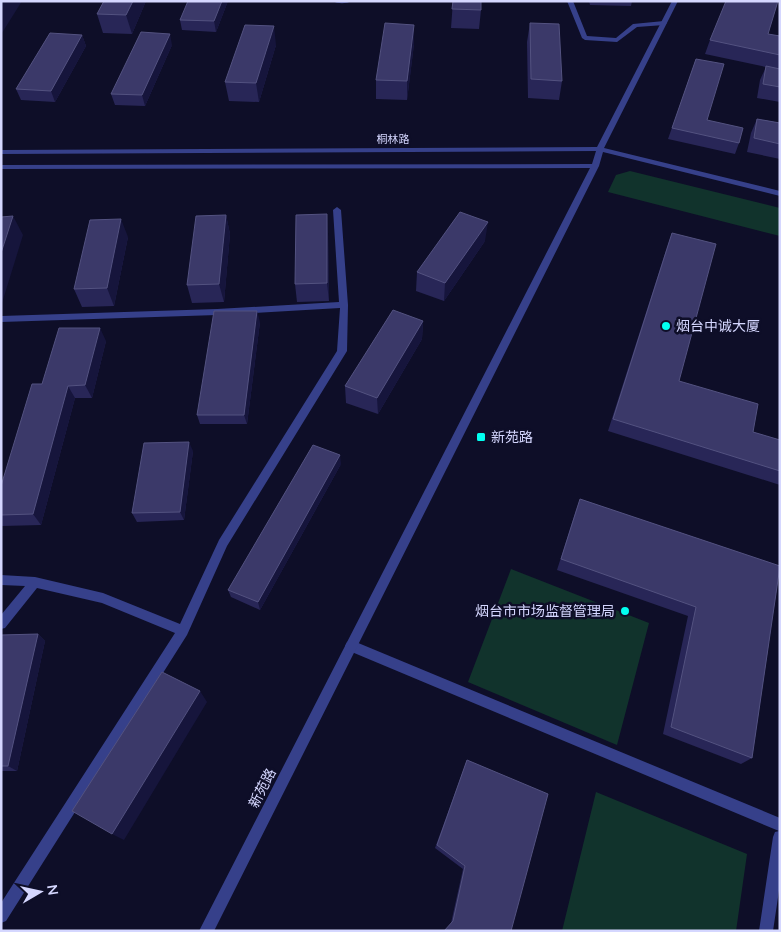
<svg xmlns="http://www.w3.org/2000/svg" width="781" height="932" font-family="Mulish,'Noto Sans SC',sans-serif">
  <rect width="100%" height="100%" fill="#0e0e28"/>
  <path fill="#11332c" d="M 630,171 L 780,208 L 780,236 L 608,192 L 616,175 Z
    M 511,569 L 649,623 L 617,745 L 468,682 Z
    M 596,792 L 747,854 L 736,931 L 562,931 Z"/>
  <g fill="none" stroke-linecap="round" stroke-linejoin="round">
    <path fill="#36408a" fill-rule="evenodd" d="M 351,640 L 780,818 L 780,884 L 773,931 L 759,931 L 773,837 L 775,832 L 779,831 L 347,650 L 345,646 L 347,642 Z"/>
    <path fill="#36408a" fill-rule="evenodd" d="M 333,1 L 351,1 C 347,4 337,4 333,1 Z
      M 567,1 L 573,1 L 587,36 L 616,38 L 633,24 L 664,21 L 667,23 L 664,25 L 637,27 L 617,42 L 585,40 L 582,38 Z
      M 337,207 L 341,210 L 348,305 L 347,351 L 227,546 L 187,635 L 6,921 L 1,923 L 1,903 L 175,633 L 102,603 L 37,588 L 5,628 L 1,629 L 1,615 L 25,586 L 1,585 L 1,575 L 35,577 L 103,593 L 180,624 L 219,540 L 337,351 L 340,308 L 217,315 L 1,322 L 1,316 L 217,309 L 339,302 L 333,210 Z"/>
    <path fill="#36408a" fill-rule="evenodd" d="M 672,1 L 678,1 L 604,148 L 780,191 L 780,196 L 603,152 L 599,166 L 214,931 L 199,931 L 590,168 L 1,169 L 1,165 L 592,164 L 596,151 L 1,154 L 1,150 L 597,147 Z"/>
  </g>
  <path fill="#282657" d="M 104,1 L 146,1 L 132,34 L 103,33 L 97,14 Z
    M 228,1 L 216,32 L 182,30 L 180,20 Z
    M 453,1 L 481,10 L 479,29 L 451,28 Z
    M 589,1 L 632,1 L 631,6 L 590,5 Z
    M 530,23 L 562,81 L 559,100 L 528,98 L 527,42 Z
    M 768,34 L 780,36 L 780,102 L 757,98 L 760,80 L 766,67 L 705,54 L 710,40 Z
    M 82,35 L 86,46 L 55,102 L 21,100 L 16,89 Z
    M 414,44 L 407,100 L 376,99 L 376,80 Z
    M 172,45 L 145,106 L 115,105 L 111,94 Z
    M 276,45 L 259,102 L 229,101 L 225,82 Z
    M 696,59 L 707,120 L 739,143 L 735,154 L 668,139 Z
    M 757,119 L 780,123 L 780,159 L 747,152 L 751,133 Z
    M 226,215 L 230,234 L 224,302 L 192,303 L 187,285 Z
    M 328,233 L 329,301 L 297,302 L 295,284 Z
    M 672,233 L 679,381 L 753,432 L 780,440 L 780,485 L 608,431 L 667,247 Z
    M 128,237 L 114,306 L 82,307 L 74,289 Z
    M 485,241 L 444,301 L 416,291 L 417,272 Z
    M 423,321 L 422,339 L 378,414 L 346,403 L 345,386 Z
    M 260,322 L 247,424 L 200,424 L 197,415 Z
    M 106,341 L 92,398 L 75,398 L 41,525 L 2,526 L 1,525 L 1,486 L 42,384 Z
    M 193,451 L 184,520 L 137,522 L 132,513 Z
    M 341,464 L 260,610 L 231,597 L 228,590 Z
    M 580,499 L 780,566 L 752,758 L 741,764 L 663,734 L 688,616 L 557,570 L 576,510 Z
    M 38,634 L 45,641 L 17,771 L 1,771 L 1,635 Z
    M 467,760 L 511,931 L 451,923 L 463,869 L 435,848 Z"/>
  <path fill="#16153c" d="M 3,1 L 22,1 L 2,33 L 1,31 L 1,4 Z
    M 133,1 L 146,1 L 132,34 L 126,15 Z
    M 222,1 L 228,1 L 216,32 L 214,21 Z
    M 414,25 L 414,44 L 407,100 L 407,81 Z
    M 274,26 L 276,45 L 259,102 L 256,83 Z
    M 170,34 L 172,45 L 145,106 L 142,95 Z
    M 82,35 L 86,46 L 55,102 L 51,91 Z
    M 327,214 L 328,233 L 329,301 L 327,283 Z
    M 226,215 L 230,234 L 224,302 L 219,284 Z
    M 13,216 L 23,235 L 2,303 L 1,253 Z
    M 121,219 L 128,237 L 114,306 L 107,288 Z
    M 488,222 L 485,241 L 444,301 L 445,283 Z
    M 257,311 L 260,322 L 247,424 L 244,415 Z
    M 423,321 L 422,339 L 378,414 L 377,398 Z
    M 100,328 L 106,341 L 92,398 L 85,385 Z
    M 68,386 L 75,398 L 41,525 L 33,514 Z
    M 189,442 L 193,451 L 184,520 L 180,512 Z
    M 340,455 L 341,464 L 260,610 L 258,602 Z
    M 38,634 L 45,641 L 17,771 L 8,766 Z
    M 200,691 L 207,702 L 124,840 L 112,834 Z"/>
  <path fill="#3b3969" stroke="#535280" d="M 104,1 L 133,1 L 126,15 L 97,14 Z
    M 188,1 L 222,1 L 214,21 L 180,20 Z
    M 453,1 L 481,1 L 481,10 L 452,9 Z
    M 726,1 L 778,1 L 768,34 L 780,36 L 780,55 L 710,40 Z
    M 385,23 L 414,25 L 407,81 L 376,80 Z
    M 530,23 L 559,24 L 562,81 L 531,79 Z
    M 245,25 L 274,26 L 256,83 L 225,82 Z
    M 141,32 L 170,34 L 142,95 L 111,94 Z
    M 50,33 L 82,35 L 51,91 L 16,89 Z
    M 696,59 L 724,64 L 707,120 L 743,128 L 739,143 L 672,128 Z
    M 766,66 L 780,69 L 780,87 L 763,84 Z
    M 757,119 L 780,123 L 780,144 L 754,138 Z
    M 460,212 L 488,222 L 445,283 L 417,272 Z
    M 327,214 L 327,283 L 295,284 L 296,215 Z
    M 226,215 L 219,284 L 187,285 L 196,216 Z
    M 13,216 L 1,253 L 1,217 Z
    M 121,219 L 107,288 L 74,289 L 90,220 Z
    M 672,233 L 716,244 L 679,381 L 758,404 L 753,432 L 780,440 L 780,471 L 613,419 Z
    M 393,310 L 423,321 L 377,398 L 345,386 Z
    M 214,311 L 257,311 L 244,415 L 197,415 Z
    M 59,328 L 100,328 L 85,385 L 68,386 L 33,514 L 1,515 L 1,486 L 32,384 L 42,384 Z
    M 189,442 L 180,512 L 132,513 L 144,443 Z
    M 313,445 L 340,455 L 258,602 L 228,590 Z
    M 580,499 L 780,566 L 752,758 L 671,727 L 696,607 L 561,559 Z
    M 38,634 L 8,766 L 1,766 L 1,635 Z
    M 162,672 L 200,691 L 112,834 L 72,811 Z
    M 467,760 L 548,794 L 511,931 L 444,931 L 453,921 L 465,866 L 437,845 Z"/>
  <g fill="#01fff0" stroke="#0e0e28" stroke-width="2">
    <circle cx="666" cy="326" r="5"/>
    <rect x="476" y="432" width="10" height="10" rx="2.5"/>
    <circle cx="625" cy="611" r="5"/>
  </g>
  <g text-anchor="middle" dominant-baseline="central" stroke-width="5" stroke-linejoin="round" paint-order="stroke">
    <g font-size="11" fill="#d5d7ff" stroke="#0e0e28">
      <text x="393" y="139">桐林路</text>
    </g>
    <g font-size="14" fill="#d5d7ff" stroke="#0e0e28" text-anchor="start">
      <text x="676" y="326">烟台中诚大厦</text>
      <text x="491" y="437">新苑路</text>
      <text x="615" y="611" text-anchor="end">烟台市市场监督管理局</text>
    </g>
    <g font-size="14" fill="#d5d7ff" stroke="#0e0e28">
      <text transform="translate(262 788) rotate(-63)">新苑路</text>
    </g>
  </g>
  <rect width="781" height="932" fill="none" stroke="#d5d7ff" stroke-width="5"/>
  <g transform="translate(40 892) rotate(81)" stroke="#0e0e28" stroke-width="4" paint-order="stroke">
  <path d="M0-4L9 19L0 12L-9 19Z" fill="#d5d7ff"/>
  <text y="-8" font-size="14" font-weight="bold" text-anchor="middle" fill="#d5d7ff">N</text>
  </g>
</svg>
